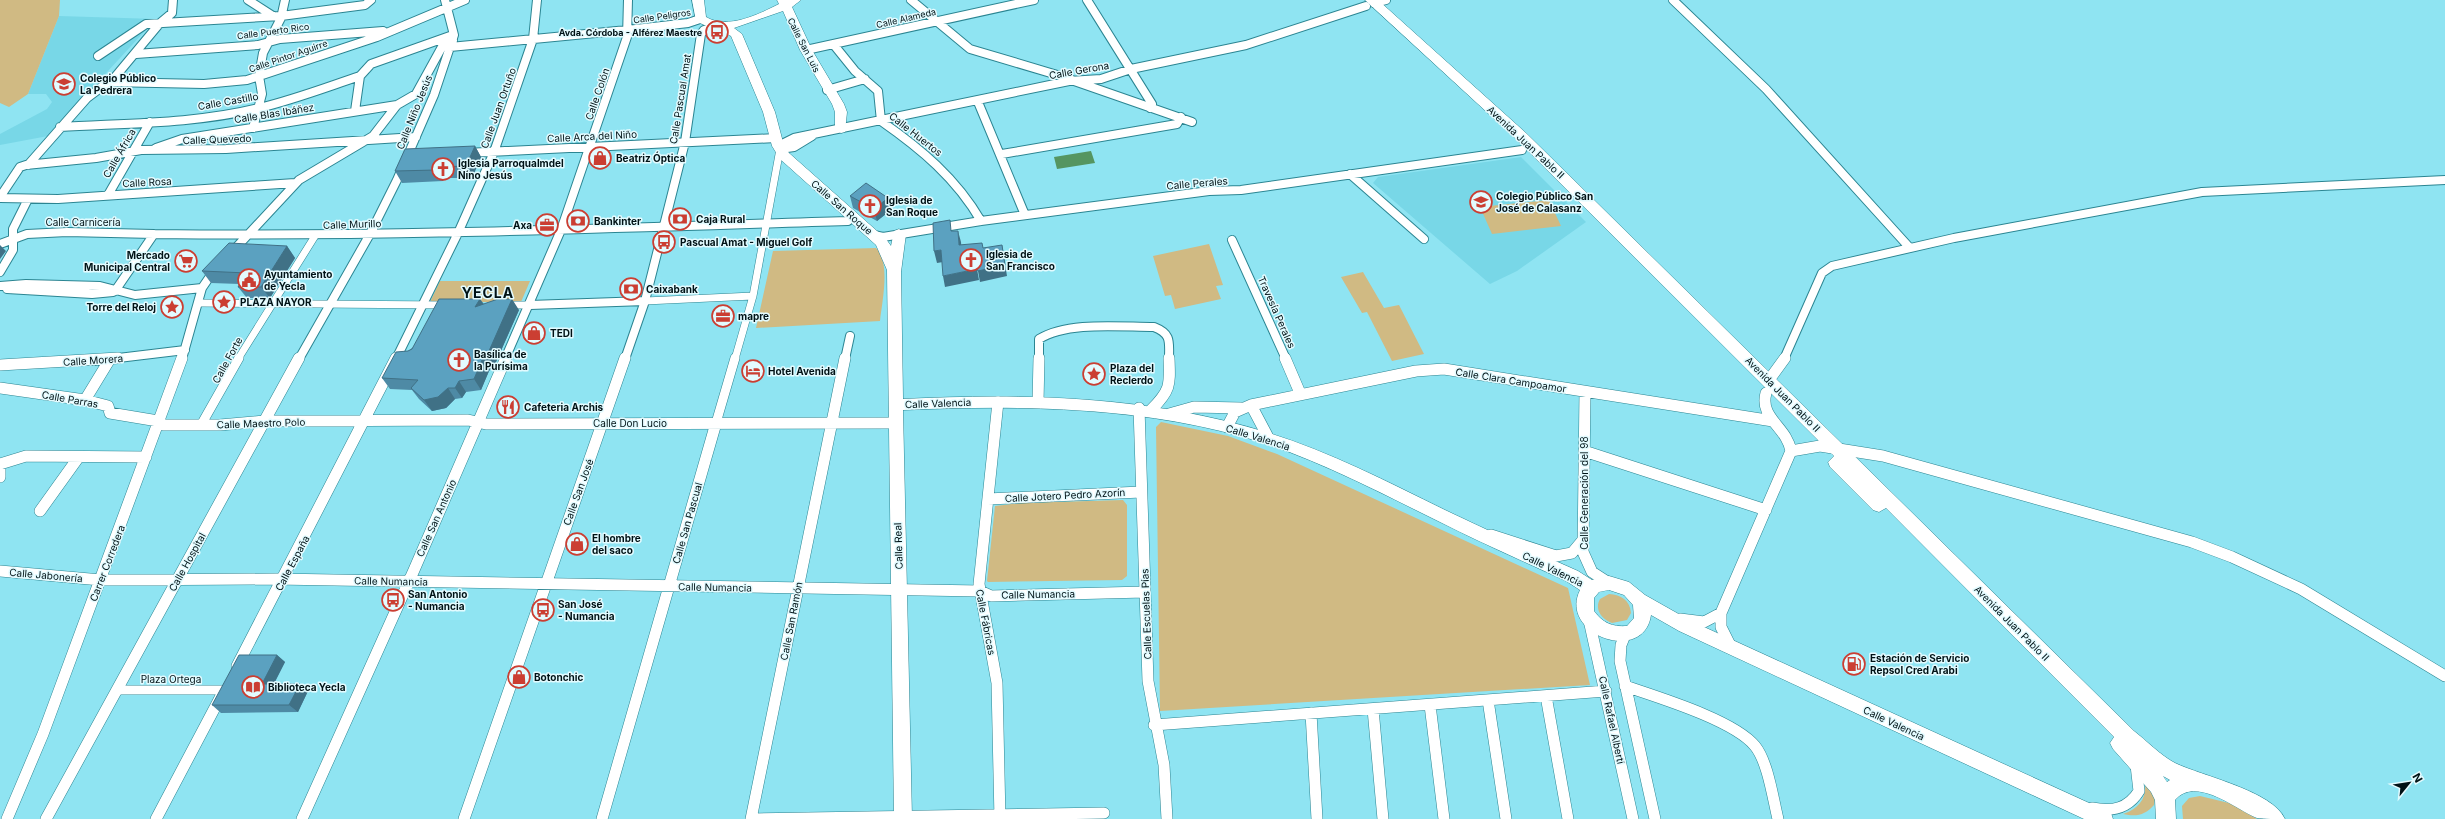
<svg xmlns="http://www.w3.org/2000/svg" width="2445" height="819" font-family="Inter,sans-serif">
  <rect width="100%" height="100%" fill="#8fe4f2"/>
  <path fill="#78d7e7" d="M 59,16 L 156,19 L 48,136 L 0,145 L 0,134 L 47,109 L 52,102 L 46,94 L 28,94 Z
    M 1521,157 L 1586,222 L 1517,271 L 1490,284 L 1373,183 L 1378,177 Z"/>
  <path fill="#d0ba83" d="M 0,0 L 60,0 L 59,16 L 28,94 L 9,107 L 0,103 Z
    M 1549,200 L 1561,226 L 1492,234 L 1480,207 Z
    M 1209,244 L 1223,285 L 1216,286 L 1221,299 L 1175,309 L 1171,295 L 1165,296 L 1153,256 Z
    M 876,248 C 891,262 882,302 880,321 L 756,328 L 773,251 Z
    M 1363,272 L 1384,308 L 1399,305 L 1424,354 L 1392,361 L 1367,312 L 1362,313 L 1341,277 Z
    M 440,281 L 530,281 L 521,302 L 430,302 Z
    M 1161,422 L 1228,436 L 1277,454 L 1568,588 L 1590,685 L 1160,711 L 1156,427 Z
    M 1123,500 L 1127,505 L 1127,576 L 1122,580 L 988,582 L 987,581 L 995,506 L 1021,503 Z
    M 1609,594 C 1621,595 1630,600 1631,613 L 1627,620 L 1612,623 C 1602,619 1594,610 1600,599 Z
    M 2145,780 L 2155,798 L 2154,805 C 2145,815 2137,817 2123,814 C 2140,808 2147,798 2145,780 Z
    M 2200,796 L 2233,804 L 2257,819 L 2183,819 L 2182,806 L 2189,798 Z"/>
  <path fill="#559561" d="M 1091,151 L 1095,163 L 1057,169 L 1054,157 Z"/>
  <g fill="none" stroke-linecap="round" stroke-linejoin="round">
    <g stroke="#2b8592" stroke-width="8">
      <path id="pedestrian-far1" d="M 645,301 L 753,296
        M 199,303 L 446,305
        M 506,305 L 530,305
        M 238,359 L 315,236
        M 735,359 L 753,296 L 780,149"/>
    </g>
    <g stroke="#2b8592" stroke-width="10">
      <path id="pedestrian" d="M 716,423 L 735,358
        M 201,425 L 239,358
        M 117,690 L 224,690"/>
    </g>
    <g stroke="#2b8592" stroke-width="10">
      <path id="minor-far1" d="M 248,0 L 273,16
        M 911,0 L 970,49 L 1054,74 L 1192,122
        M 1087,0 L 1152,104 L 1150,108
        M 1673,0 L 1766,89 L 1909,247
        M 1374,3 L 1386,0
        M 834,45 L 855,71 L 878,91 L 881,121 C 921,149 956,178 981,221
        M 450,47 L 627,30 L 688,23 L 700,19
        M 806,50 L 1034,0
        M 136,54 L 258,45 L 280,39 L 383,31
        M 98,56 L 146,24 L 281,16 L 365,5 L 371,0
        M 360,76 L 371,64 L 450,36
        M 108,82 L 204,84 L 247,80 L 377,37 L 465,0
        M 827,90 L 865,79
        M 978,102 L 1025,215
        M 355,111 L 360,76
        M 60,127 C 126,123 195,124 259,108 C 293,100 327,87 360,76
        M 253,128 L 262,94 L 259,76 L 263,53 L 281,18 L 285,0
        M 778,146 L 794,138 L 1069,81 L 1101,79 L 1131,69 L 1246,45 L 1366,6
        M 156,148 L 182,139 L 397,105
        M 780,149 L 794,147 L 812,136
        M 466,153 L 776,138
        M 1002,154 L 1177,124 L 1181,117
        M 28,165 L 87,98 L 115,77 L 160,23 L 172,13 L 173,0
        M 1350,174 L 1424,239
        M 108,195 L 150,122
        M 0,197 L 20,167 L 26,165 L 96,158 L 141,150 L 226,149 L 416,137
        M 0,198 L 58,199 L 295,183
        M 874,235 L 883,237 L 981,221 L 1209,191 L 1241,190 L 1522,150
        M 1232,240 L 1286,359
        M 0,244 L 27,234 L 67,232 L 154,234
        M 231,253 L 299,180 L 373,136 L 397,105 L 416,94 L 443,45 L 453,40
        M 0,272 L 13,250 L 13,229 L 27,201
        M 0,286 L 26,284 L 100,286 L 135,295 L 202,288
        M 7,289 L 92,294 L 113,292
        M 115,291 L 154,234 C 386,237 617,228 848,221 L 853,217
        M 530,305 L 645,301
        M 110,359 L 185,350
        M 182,359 L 202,288 L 215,269
        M 299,359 L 370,234 L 397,180 L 434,95 L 454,35 L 445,0
        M 396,359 L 458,233 L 494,152 L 533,39 L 537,0
        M 505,359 L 561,230 L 627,37 L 628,0
        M 625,359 L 645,301 L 685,142 L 701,34 L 704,30 L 715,27
        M 845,359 L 850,336
        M 1039,359 L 1039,339 C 1068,321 1120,327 1154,327 C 1172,334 1169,342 1169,359
        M 1784,359 L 1822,273 L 1832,266 L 1954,238 L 2202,192 L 2445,180"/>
    </g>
    <g stroke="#2b8592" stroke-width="12">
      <path id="minor" d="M 1285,358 L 1300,393
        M 0,365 L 118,358
        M 1769,380 L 1785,358
        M 0,388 L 85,400 L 108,406 L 110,413 L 158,421 L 163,425 L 220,425 L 264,421 L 468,420 L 486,424 L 895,423
        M 1585,392 L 1583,552 L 1592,572 L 1609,583
        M 1766,393 C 1759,418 1787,427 1791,451
        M 85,400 L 110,359
        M 998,402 L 979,584 L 997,683 L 1000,819
        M 1038,402 L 1039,358
        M 1251,405 L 1269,439
        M 1139,408 L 1148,681 L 1164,765 L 1167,819
        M 1151,410 C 1171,390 1170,385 1169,358
        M 1169,414 L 1194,407 L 1241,408
        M 1227,427 L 1235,412 L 1251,405 L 1416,371 L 1444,369 L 1773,421
        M 1584,451 L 1766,510
        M 0,464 L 26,456 L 146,457
        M 0,466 L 0,477
        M 988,499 L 1141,492
        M 40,511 L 78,458
        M 1491,535 L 1556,556 L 1572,553 L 1582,541
        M 0,571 L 101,580 L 276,579 L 980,591 L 991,596 L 1145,592
        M 1680,619 L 1704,622 L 1721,613
        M 1589,620 L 1633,819
        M 1625,635 L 1621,645 L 1620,661 L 1655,819
        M 1731,647 L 1721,627 L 1721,613 L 1791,451 L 1820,446 L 1883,456 L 2192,542 L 2232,557 L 2301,589 L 2445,676
        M 237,666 L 396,358
        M 1625,686 C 1657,697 1734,720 1755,746 C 1768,762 1773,799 1778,819
        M 1546,696 L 1568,819
        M 1488,700 L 1506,819
        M 1430,705 L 1444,819
        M 1373,709 L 1383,819
        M 1311,713 L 1317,819
        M 1154,725 L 1606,691
        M 2092,808 C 2112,812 2128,809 2139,791 L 2136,765
        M 7,819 L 43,734 L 182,358
        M 46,819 L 299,358
        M 156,819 L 221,696
        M 302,819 L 414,570 L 506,358
        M 464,819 L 625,358
        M 602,819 L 716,423
        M 751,819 L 845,358
        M 754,819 L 1104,813"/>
    </g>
    <g stroke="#2b8592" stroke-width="1">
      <path id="secondary" d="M 692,0 L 704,0 L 706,17 C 728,30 759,14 779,4 L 777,0 L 801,0 L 792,7 L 812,50 L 844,104 L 847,112 L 845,132 L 841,133 L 835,129 L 835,112 L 832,104 L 800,50 L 783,11 L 734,28 L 742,34 L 775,112 L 784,146 L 789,153 L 886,239 L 891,246 L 894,231 L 899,229 L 906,234 L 901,272 L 903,399 C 1027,393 1150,396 1269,433 C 1330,452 1388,482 1445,510 C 1489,531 1533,551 1578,571 L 1592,580 L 1609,576 L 1629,582 L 1645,595 L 1691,621 L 2111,813 L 2113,819 L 2084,819 L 1679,631 L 1651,615 C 1644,665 1558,635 1580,590 L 1566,581 C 1523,561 1479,542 1436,520 C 1381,493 1326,464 1267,444 C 1149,406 1025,405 903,410 L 912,819 L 894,819 L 887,270 L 876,245 L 780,159 L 772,146 L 763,112 L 731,36 C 719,29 708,28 696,21 ZM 1609,590 L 1624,595 L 1633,605 L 1634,618 L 1627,626 C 1612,627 1603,623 1594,611 L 1594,598 L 1599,592 Z"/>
    </g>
    <g stroke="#2b8592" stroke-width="1">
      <path id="primary" d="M 1365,0 L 1378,0 L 1526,133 L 2134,731 C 2147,741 2160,755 2175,763 C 2202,776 2273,791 2285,819 C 2277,819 2264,819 2257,818 C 2237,810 2196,775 2175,800 L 2176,819 L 2156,819 L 2155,800 L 2151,792 L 2113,749 L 2110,743 L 2114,737 L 1886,508 L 1879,512 L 1873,510 L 1830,467 L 1828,462 L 1834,456 L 1516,139 ZM 2163,776 L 2170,780 L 2167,782 Z"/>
    </g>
    <use href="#pedestrian-far1" stroke="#fff" stroke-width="7"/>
    <use href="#pedestrian" stroke="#fff" stroke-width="9"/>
    <use href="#minor-far1" stroke="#fff" stroke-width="8"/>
    <use href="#minor" stroke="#fff" stroke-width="11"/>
    <use href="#secondary" fill="#fff" fill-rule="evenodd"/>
    <use href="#primary" fill="#fff" fill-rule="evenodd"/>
  </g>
  <path fill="#4e8aa5" d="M 475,146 L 481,157 L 472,178 L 444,178 L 443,181 L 402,183 L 395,171 Z
    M 850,196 L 888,198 L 891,210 L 877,221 L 853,208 Z
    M 287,246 L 295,258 L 270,298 L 247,298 L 238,287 L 240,284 L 211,283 L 202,271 Z
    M 480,299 L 484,304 L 519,310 L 496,362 L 489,371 L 481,390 L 466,392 L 462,398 L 455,399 L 446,408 L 432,411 L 419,399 L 412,390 L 390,389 L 382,378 L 408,351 Z
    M 277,655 L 285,662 L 274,684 L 300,684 L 308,691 L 298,712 L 221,713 L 212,705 Z"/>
  <path fill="#407186" d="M 475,146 L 481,157 L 472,178 L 466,166 Z
    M 437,167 L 444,178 L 443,181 L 436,170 Z
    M 888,198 L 891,210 L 877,221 L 874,209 Z
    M 958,231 L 961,242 L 962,256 L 959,245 Z
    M 0,245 L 6,251 L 0,259 Z
    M 1002,245 L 1007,276 L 980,282 L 978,271 Z
    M 287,246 L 295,258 L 270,298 L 261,287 Z
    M 941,250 L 943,262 L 937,263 L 934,251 Z
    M 977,269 L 979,280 L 945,287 L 943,276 Z
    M 480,299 L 487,310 L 475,307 Z
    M 512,299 L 519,310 L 496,362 L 489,371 L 481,390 L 474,379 L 482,360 Z
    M 459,381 L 466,392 L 462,398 L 455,388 Z
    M 448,388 L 455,399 L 446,408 L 432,411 L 424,400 Z
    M 277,655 L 285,662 L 270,691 L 262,684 Z
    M 300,684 L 308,691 L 298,712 L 289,705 Z"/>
  <path fill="#5ba1c0" stroke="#407186" d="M 475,146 L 466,166 L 437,167 L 436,170 L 395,171 L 405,149 Z
    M 866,183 L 888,198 L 874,209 L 850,196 Z
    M 950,220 L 951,231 L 958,231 L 959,245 L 982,243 L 983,248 L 1002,245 L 1005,265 L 978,271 L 977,269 L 943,276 L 941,250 L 934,251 L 933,223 Z
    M 229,243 L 287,246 L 261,287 L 238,287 L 247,273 L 202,271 Z
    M 439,299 L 480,299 L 475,307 L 498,299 L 512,299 L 489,351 L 482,360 L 474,379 L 459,381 L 455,388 L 448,388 L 438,397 L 424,400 L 411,388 L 418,380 L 382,378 L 396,352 L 408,351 L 412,349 Z
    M 239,655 L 277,655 L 262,684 L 300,684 L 289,705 L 212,705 Z"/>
  <defs>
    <g id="bus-ring" transform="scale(1.15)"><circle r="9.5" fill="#e3fbff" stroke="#cb3e32" stroke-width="1.5"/><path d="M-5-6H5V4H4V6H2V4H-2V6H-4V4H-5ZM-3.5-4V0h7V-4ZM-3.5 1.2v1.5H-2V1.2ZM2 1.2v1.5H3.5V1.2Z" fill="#cb3e32"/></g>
    <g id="school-ring" transform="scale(1.15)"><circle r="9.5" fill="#e3fbff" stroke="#cb3e32" stroke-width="1.5"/><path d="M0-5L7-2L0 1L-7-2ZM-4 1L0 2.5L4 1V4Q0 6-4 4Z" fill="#cb3e32"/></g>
    <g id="shop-ring" transform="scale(1.15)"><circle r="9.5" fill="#e3fbff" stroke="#cb3e32" stroke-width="1.5"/><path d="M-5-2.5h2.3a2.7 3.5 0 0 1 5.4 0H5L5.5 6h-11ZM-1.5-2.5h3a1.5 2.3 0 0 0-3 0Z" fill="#cb3e32"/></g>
    <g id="church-ring" transform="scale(1.15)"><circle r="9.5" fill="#e3fbff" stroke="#cb3e32" stroke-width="1.5"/><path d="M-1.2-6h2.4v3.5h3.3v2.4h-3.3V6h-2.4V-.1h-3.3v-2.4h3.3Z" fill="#cb3e32"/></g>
    <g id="bank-ring" transform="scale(1.15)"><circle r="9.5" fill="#e3fbff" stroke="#cb3e32" stroke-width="1.5"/><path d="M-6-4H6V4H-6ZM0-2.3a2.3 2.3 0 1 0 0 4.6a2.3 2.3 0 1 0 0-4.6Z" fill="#cb3e32"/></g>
    <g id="office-ring" transform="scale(1.15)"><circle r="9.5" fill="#e3fbff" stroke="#cb3e32" stroke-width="1.5"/><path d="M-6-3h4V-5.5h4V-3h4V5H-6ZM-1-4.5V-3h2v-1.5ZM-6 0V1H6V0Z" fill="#cb3e32"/></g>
    <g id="supermarket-ring" transform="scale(1.15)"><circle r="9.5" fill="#e3fbff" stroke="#cb3e32" stroke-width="1.5"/><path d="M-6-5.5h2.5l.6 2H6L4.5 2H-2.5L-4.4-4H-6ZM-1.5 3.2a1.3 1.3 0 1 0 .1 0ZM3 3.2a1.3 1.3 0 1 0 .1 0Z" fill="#cb3e32"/></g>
    <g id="civic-ring" transform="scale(1.15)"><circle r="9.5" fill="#e3fbff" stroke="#cb3e32" stroke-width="1.5"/><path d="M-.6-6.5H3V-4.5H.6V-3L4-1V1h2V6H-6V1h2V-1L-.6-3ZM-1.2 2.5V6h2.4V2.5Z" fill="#cb3e32"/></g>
    <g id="sight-ring" transform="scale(1.15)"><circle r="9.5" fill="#e3fbff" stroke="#cb3e32" stroke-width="1.5"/><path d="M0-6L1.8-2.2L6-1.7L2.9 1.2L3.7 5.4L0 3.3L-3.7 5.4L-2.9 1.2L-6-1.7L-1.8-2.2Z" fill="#cb3e32"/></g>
    <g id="hotel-ring" transform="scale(1.15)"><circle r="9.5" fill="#e3fbff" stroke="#cb3e32" stroke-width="1.5"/><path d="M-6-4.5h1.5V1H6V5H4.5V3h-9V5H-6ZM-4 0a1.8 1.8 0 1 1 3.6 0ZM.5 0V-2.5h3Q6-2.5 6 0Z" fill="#cb3e32"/></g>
    <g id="restaurant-ring" transform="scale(1.15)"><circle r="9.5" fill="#e3fbff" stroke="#cb3e32" stroke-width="1.5"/><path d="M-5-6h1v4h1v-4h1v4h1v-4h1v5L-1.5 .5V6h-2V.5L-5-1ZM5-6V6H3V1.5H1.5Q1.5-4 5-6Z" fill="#cb3e32"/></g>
    <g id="fuel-ring" transform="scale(1.15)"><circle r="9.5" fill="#e3fbff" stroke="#cb3e32" stroke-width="1.5"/><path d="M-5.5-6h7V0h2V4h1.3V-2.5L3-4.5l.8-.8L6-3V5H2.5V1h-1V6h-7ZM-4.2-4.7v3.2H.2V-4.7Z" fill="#cb3e32"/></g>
    <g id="library-ring" transform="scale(1.15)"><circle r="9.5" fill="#e3fbff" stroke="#cb3e32" stroke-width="1.5"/><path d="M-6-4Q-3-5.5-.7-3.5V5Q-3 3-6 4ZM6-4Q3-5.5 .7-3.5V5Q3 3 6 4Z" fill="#cb3e32"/></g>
  </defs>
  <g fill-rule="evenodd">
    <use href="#bus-ring" x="717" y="32"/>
    <use href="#school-ring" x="64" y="84"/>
    <use href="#shop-ring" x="600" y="158"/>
    <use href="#church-ring" x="443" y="169"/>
    <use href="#school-ring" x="1481" y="202"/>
    <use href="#church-ring" x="870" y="206"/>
    <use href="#bank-ring" x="680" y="219"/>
    <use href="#bank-ring" x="578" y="221"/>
    <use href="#office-ring" x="547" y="225"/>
    <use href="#bus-ring" x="664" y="242"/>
    <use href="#church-ring" x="971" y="260"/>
    <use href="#supermarket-ring" x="186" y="261"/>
    <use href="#civic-ring" x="249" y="280"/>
    <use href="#bank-ring" x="631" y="289"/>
    <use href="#sight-ring" x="224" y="302"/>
    <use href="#sight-ring" x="172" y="307"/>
    <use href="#office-ring" x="723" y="316"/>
    <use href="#shop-ring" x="534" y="333"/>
    <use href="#church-ring" x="459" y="360"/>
    <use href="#hotel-ring" x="753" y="371"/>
    <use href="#sight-ring" x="1094" y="374"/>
    <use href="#restaurant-ring" x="508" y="407"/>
    <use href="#shop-ring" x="577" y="544"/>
    <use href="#bus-ring" x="393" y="600"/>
    <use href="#bus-ring" x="543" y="610"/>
    <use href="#fuel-ring" x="1854" y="664"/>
    <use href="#shop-ring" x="519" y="677"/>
    <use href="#library-ring" x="253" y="687"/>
  </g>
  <g text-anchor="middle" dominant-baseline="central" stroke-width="3" stroke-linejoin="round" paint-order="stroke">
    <g font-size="9" fill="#001216" stroke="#e3fbff">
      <text transform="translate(662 16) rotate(-8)">Calle Peligros</text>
      <text transform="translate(906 18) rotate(-13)">Calle Alameda</text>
      <text transform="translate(273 31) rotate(-8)">Calle Puerto Rico</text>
      <text transform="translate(804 45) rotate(63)">Calle San Luis</text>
      <text transform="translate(288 56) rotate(-19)">Calle Pintor Aguirre</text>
    </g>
    <g font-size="9" font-weight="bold" fill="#001216" stroke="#e3fbff" text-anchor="end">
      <text x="702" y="32">Avda. Córdoba - Alférez Maestre</text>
    </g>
    <g font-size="10" fill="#001216" stroke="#e3fbff">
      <text transform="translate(1079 70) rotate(-10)">Calle Gerona</text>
      <text transform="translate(597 94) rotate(-71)">Calle Colón</text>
      <text transform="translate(680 99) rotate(-81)">Calle Pascual Amat</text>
      <text transform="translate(228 101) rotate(-10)">Calle Castillo</text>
      <text transform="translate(498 108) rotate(-70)">Calle Juan Ortuño</text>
      <text transform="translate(414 112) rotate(-68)">Calle Niño Jesús</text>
      <text transform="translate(274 113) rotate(-9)">Calle Blas Ibáñez</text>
      <text transform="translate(916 134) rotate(38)">Calle Huertos</text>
      <text transform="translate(592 136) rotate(-3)">Calle Arca del Niño</text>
      <text transform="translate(217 139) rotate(-2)">Calle Quevedo</text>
      <text transform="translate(1526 142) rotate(43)">Avenida Juan Pablo II</text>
      <text transform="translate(119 153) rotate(-60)">Calle África</text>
      <text transform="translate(147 182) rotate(-3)">Calle Rosa</text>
      <text transform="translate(1197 183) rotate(-5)">Calle Perales</text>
      <text transform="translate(842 207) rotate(41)">Calle San Roque</text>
      <text x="83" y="222">Calle Carnicería</text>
      <text transform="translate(352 224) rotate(-2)">Calle Murillo</text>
      <text transform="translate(1277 312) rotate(66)">Travesía Perales</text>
      <text transform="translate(93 360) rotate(-4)">Calle Morera</text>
      <text transform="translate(227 360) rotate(-61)">Calle Forte</text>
      <text transform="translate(1511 380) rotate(9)">Calle Clara Campoamor</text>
      <text transform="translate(1783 394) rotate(45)">Avenida Juan Pablo II</text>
      <text transform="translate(70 399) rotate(10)">Calle Parras</text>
      <text transform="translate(938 403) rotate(-2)">Calle Valencia</text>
      <text transform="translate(261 423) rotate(-2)">Calle Maestro Polo</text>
      <text x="630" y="423">Calle Don Lucio</text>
      <text transform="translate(1258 437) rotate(17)">Calle Valencia</text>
      <text transform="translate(578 492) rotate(-70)">Calle San José</text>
      <text transform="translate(1584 493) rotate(-90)">Calle Generación del 98</text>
      <text transform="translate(1065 495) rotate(-3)">Calle Jotero Pedro Azorín</text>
      <text transform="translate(436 518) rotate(-66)">Calle San Antonio</text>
      <text transform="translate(687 523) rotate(-74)">Calle San Pascual</text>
      <text transform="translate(898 546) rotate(-92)">Calle Real</text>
      <text transform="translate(187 562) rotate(-61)">Calle Hospital</text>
      <text transform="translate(107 563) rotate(-69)">Carrer Corredera</text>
      <text transform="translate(292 563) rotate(-62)">Calle España</text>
      <text transform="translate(1553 569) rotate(26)">Calle Valencia</text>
      <text transform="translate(46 575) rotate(5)">Calle Jabonería</text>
      <text transform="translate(391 581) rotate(1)">Calle Numancia</text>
      <text transform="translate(715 587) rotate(1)">Calle Numancia</text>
      <text transform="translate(1038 594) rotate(-1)">Calle Numancia</text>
      <text transform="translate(1146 614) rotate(-92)">Calle Escuelas Pías</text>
      <text transform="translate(791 621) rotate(-79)">Calle San Ramón</text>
      <text transform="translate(986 622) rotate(79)">Calle Fábricas</text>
      <text transform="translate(2012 623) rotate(45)">Avenida Juan Pablo II</text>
      <text x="171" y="679">Plaza Ortega</text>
      <text transform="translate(1612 720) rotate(78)">Calle Rafael Alberti</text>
      <text transform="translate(1894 723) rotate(25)">Calle Valencia</text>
    </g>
    <g font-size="10" font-weight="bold" fill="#001216" stroke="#e3fbff" text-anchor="start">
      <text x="80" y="78">Colegio Público<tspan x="80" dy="12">La Pedrera</tspan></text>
      <text x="616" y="158">Beatriz Óptica</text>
      <text x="458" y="163">Iglesia Parroqualmdel<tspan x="458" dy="12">Níno Jesús</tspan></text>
      <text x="1496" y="196">Colegio Público San<tspan x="1496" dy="12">José de Calasanz</tspan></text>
      <text x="886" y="200">Iglesia de<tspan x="886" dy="12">San Roque</tspan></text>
      <text x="696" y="219">Caja Rural</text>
      <text x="594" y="221">Bankinter</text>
      <text x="532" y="225" text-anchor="end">Axa</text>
      <text x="680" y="242">Pascual Amat - Miguel Golf</text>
      <text x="986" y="254">Iglesia de<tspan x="986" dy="12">San Francisco</tspan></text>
      <text x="170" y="255" text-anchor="end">Mercado<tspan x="170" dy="12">Municipal Central</tspan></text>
      <text x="264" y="274">Ayuntamiento<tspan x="264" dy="12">de Yecla</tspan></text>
      <text x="646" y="289">Caixabank</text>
      <text x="240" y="302">PLAZA NAYOR</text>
      <text x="156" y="307" text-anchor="end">Torre del Reloj</text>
      <text x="738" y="316">mapre</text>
      <text x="550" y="333">TEDI</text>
      <text x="474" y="354">Basílica de<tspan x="474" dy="12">la Purísima</tspan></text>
      <text x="1110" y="368">Plaza del<tspan x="1110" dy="12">Reclerdo</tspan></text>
      <text x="768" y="371">Hotel Avenida</text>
      <text x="524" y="407">Cafeteria Archis</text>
      <text x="592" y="538">El hombre<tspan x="592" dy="12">del saco</tspan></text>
      <text x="408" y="594">San Antonio<tspan x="408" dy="12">- Numancia</tspan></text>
      <text x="558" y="604">San José<tspan x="558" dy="12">- Numancia</tspan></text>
      <text x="1870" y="658">Estación de Servicio<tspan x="1870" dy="12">Repsol Cred Arabi</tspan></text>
      <text x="534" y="677">Botonchic</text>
      <text x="268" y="687">Biblioteca Yecla</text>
    </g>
    <g font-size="14" font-weight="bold" letter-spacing="1" fill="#001216" stroke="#e3fbff">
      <text x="488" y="292">YECLA</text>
    </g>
  </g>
  <g transform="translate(2409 783) rotate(60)" stroke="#e3fbff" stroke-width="3" paint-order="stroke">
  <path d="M0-3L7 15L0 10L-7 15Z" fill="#001216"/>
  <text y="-6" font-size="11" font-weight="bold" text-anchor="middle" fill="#001216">N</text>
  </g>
</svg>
